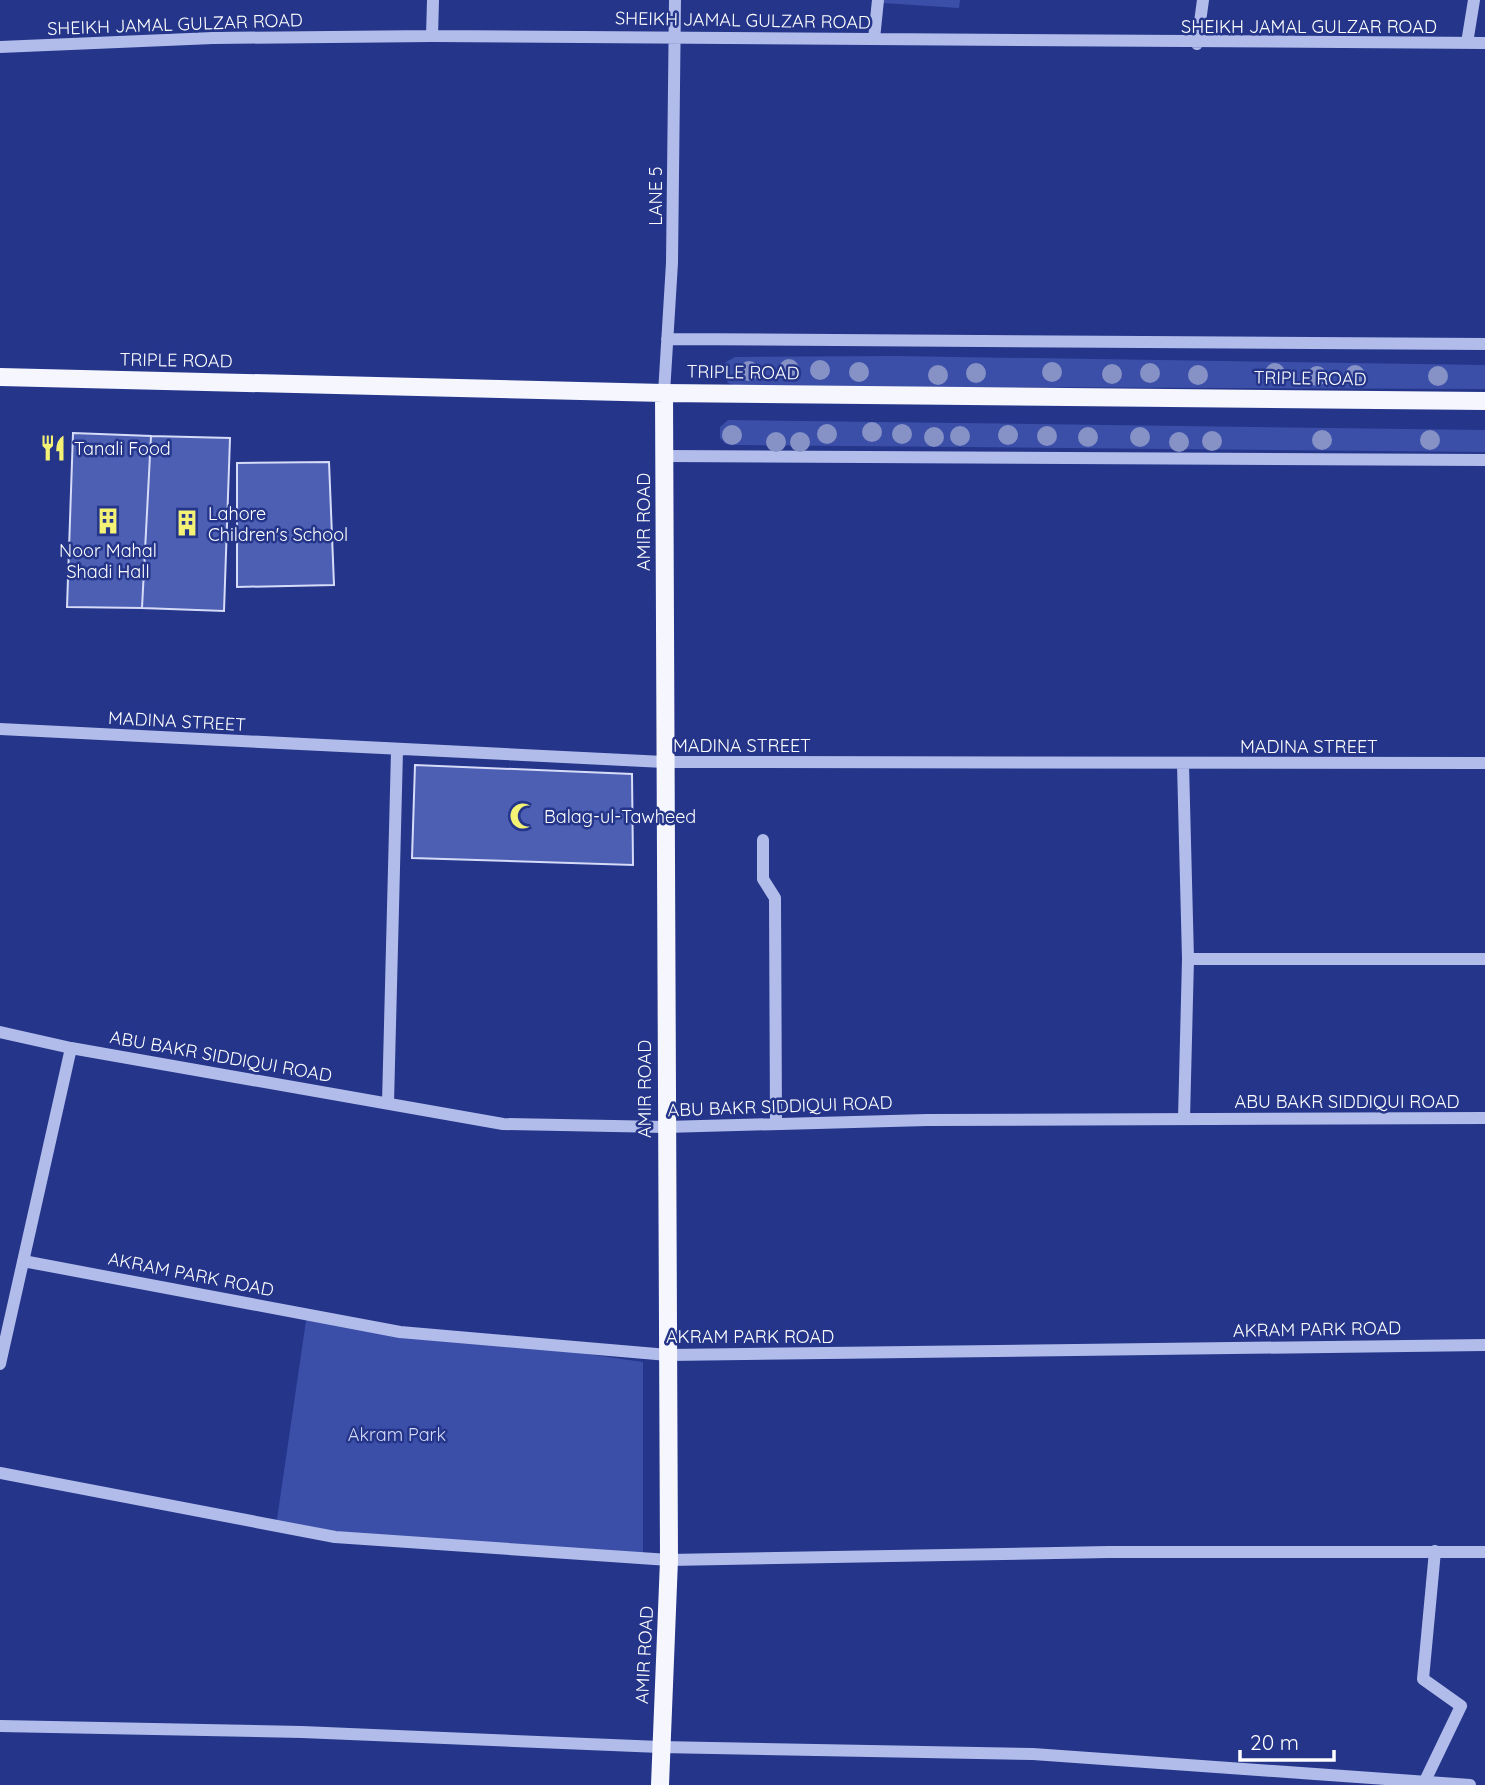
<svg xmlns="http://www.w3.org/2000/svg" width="1485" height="1785" font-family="Quicksand,sans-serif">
  <rect width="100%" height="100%" fill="#24358a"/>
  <path fill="#3b4fa9" d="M 884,0 L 960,0 L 959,8 L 883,3 Z
    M 895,356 L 1485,365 L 1485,389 L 737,386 L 728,383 L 722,372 L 726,362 L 735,357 Z
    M 728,420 L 1485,430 L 1485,452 L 739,445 L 726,444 L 720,438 L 720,427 Z
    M 307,1314 L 643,1362 L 643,1559 L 276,1526 Z"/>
  <path fill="#4c5fb2" stroke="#d6dcf8" stroke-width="2" d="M 73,433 L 151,436 L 142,608 L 67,607 Z
    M 151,436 L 230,438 L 224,611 L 142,608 Z
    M 329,462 L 334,585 L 237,587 L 237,463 Z
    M 415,765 L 632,774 L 633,865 L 412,858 Z"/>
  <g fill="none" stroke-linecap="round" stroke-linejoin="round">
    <path stroke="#b1bcea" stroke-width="12" d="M 432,36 L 433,0
      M 874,39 L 878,0
      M 1467,43 L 1474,0
      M 1197,44 L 1203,0
      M 0,47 L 213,38 L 432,36 L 1485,43
      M 667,339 L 1485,344
      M 664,393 L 672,263 L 675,0
      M 664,456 L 1485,460
      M 0,729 L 664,762 L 1485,763
      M 1183,764 L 1188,959 L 1184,1119
      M 763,840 L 763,879 L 775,898 L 776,1124
      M 1188,959 L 1485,959
      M 0,1032 L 71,1048 L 503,1124 L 665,1127 L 927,1120 L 1485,1118
      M 388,1103 L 397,751
      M 23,1261 L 400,1332 L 668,1355 L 1485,1345
      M 0,1364 L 71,1048
      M 0,1473 L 335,1537 L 669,1560 L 1109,1552 L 1485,1552
      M 0,1726 L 302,1732 L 660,1747 L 1033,1754 L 1470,1785
      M 1423,1785 L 1461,1706 L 1423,1679 L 1435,1551"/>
    <path stroke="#f5f6fe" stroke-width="18" d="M 0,377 L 664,393 L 1485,401
      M 660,1785 L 669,1560 L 664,393"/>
  </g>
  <g fill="#8691c6">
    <circle cx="789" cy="369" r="10"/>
    <circle cx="820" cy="370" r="10"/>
    <circle cx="749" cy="371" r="10"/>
    <circle cx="859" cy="372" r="10"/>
    <circle cx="1052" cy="372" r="10"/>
    <circle cx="976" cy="373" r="10"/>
    <circle cx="1150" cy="373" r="10"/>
    <circle cx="1275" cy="373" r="10"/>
    <circle cx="1112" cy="374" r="10"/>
    <circle cx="938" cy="375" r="10"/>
    <circle cx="1198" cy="375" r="10"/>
    <circle cx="1355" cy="375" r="10"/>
    <circle cx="1317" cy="376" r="10"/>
    <circle cx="1438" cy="376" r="10"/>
    <circle cx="872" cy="432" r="10"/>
    <circle cx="827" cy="434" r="10"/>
    <circle cx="902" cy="434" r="10"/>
    <circle cx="732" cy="435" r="10"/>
    <circle cx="1008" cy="435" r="10"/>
    <circle cx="960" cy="436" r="10"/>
    <circle cx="1047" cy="436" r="10"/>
    <circle cx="934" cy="437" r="10"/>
    <circle cx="1088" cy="437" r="10"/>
    <circle cx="1140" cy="437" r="10"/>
    <circle cx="1322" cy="440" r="10"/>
    <circle cx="1430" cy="440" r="10"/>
    <circle cx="1212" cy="441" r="10"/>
    <circle cx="776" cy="442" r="10"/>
    <circle cx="800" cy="442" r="10"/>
    <circle cx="1179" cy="442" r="10"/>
  </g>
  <defs>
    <g id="restaurant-bare" transform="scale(2.1)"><path d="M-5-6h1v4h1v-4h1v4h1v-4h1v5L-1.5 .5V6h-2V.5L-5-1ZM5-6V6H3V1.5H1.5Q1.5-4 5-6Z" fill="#f4f275" stroke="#24358a" stroke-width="2.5" paint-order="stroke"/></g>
    <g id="building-bare" transform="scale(2.1)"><path d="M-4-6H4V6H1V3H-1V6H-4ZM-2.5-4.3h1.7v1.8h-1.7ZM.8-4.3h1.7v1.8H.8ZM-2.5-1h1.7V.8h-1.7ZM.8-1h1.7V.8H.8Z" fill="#f4f275" stroke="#24358a" stroke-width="2.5" paint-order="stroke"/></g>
    <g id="mosque-bare" transform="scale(2.1)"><path d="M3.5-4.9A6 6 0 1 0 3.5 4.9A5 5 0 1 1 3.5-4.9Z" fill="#f4f275" stroke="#24358a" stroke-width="2.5" paint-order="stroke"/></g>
  </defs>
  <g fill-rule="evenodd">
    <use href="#restaurant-bare" x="53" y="448"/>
    <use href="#building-bare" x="108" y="521"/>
    <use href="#building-bare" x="187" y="523"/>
    <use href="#mosque-bare" x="523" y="816"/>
  </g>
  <g text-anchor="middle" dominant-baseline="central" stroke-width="5" stroke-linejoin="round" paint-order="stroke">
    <g font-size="18" fill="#fff" stroke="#24358a">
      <text transform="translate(743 20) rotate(1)">SHEIKH JAMAL GULZAR ROAD</text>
      <text transform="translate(175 24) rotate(-2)">SHEIKH JAMAL GULZAR ROAD</text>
      <text x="1309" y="26">SHEIKH JAMAL GULZAR ROAD</text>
      <text transform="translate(655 196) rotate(-90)">LANE 5</text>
      <text transform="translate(176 360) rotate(1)">TRIPLE ROAD</text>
      <text transform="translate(743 372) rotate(1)">TRIPLE ROAD</text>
      <text transform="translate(1310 378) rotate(1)">TRIPLE ROAD</text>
      <text transform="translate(643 522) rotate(-90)">AMIR ROAD</text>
      <text transform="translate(177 721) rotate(3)">MADINA STREET</text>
      <text x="742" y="745">MADINA STREET</text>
      <text x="1309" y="746">MADINA STREET</text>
      <text transform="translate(221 1056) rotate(10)">ABU BAKR SIDDIQUI ROAD</text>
      <text transform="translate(644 1089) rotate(-90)">AMIR ROAD</text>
      <text x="1347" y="1101">ABU BAKR SIDDIQUI ROAD</text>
      <text transform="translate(780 1106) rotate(-2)">ABU BAKR SIDDIQUI ROAD</text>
      <text transform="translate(191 1274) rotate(11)">AKRAM PARK ROAD</text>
      <text transform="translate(1317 1329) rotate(-1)">AKRAM PARK ROAD</text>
      <text x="750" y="1336">AKRAM PARK ROAD</text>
      <text transform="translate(644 1655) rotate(-87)">AMIR ROAD</text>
    </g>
    <g font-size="18" fill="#fff" stroke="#24358a" text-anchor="start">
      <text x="74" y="448">Tanali Food</text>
      <text x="208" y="513">Lahore<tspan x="208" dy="21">Children's School</tspan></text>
      <text x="108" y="550" text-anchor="middle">Noor Mahal<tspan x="108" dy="21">Shadi Hall</tspan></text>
      <text x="544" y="816">Balag-ul-Tawheed</text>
    </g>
    <g font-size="18" fill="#d6dcf8" stroke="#24358a">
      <text x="397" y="1434">Akram Park</text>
    </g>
  </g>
  <path d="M1240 1750v10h94v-10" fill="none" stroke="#ffffff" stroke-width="3.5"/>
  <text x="1250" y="1750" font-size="21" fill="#ffffff" stroke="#24358a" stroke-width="5" paint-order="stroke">20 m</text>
</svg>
